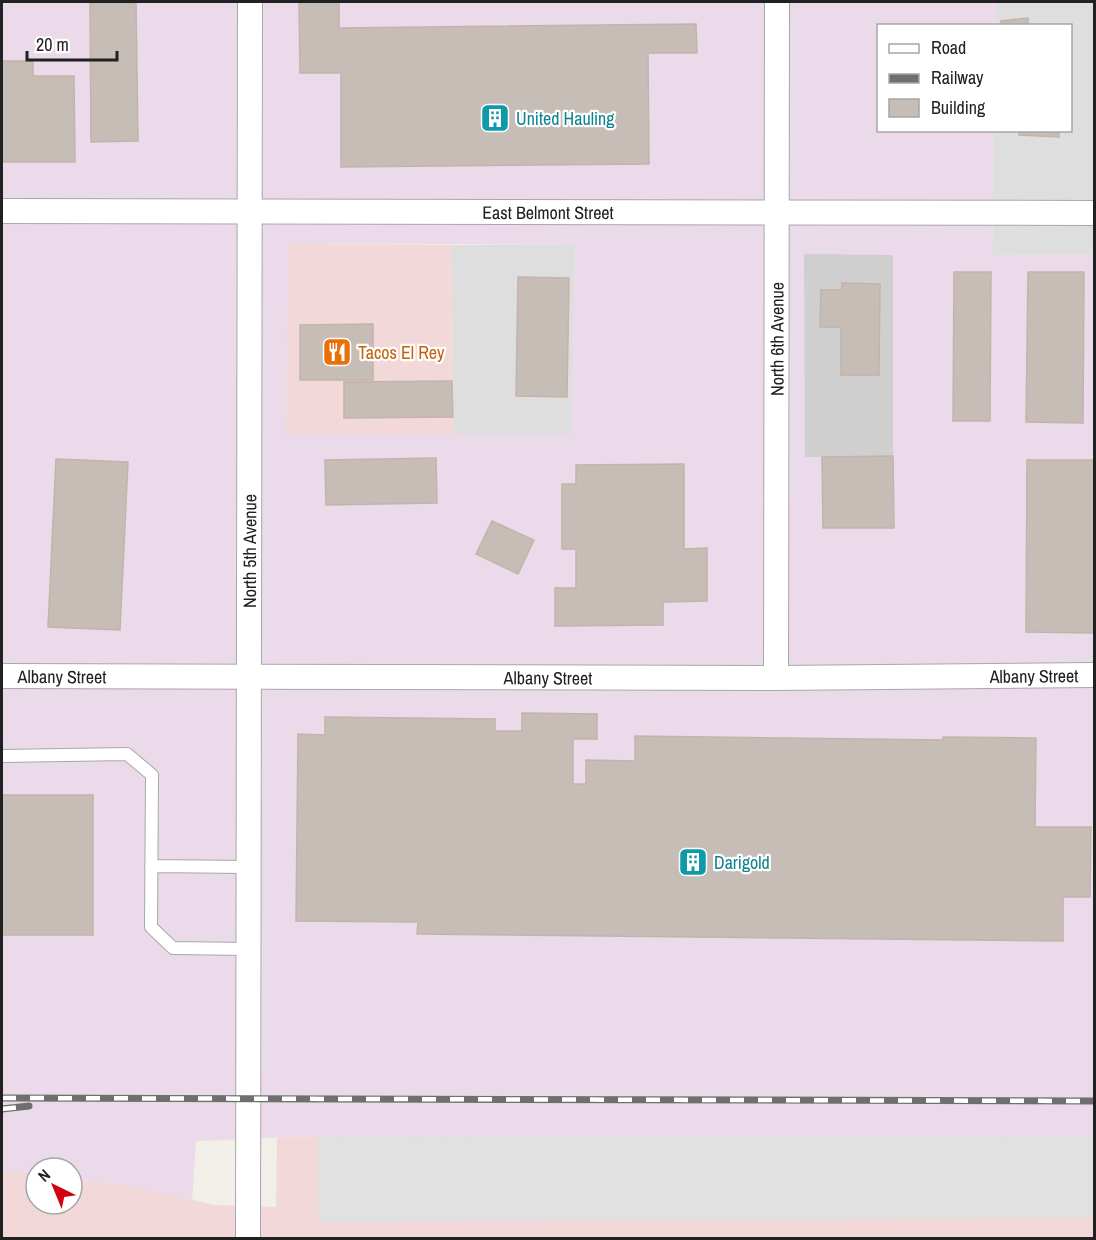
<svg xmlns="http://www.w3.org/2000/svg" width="1096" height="1240" font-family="'Archivo Narrow',sans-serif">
  <rect width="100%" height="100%" fill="#f2eee8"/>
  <path fill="#dfdedf" d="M 996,2 L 1094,2 L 1094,254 L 992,255 L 994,131 L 1070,130 L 1070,26 L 996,25 Z
    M 451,245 L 575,245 L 572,434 L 454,434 Z"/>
  <path fill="#f2d8d9" d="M 288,243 L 451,245 L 454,434 L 286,434 Z
    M 318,1136 L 1094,1137 L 1094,1238 L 2,1238 L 2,1170 L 36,1174 L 36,1204 L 72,1204 L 72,1178 L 133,1186 L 214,1205 L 276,1207 L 277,1138 Z"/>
  <path fill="#ebdae9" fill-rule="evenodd" d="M 2,2 L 996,2 L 996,25 L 878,26 L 878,130 L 994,131 L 992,255 L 1094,254 L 1094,1137 L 318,1136 L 196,1141 L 192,1200 L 133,1186 L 72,1178 L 72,1168 L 36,1168 L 36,1174 L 2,1170 ZM 288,243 L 575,245 L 572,434 L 286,434 Z"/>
  <path fill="#cfcfcf" d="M 804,254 L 893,255 L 893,456 L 805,457 Z"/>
  <path fill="#e1e1e1" d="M 318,1136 L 1094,1137 L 1094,1218 L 319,1222 Z"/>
  <path fill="#c7bdb7" stroke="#c4b3aa" stroke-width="1.5" d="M 299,2 L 339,2 L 339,28 L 696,24 L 697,53 L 648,53 L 649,164 L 341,167 L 341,73 L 300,73 Z
    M 90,3 L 136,3 L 138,141 L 91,142 Z
    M 1028,18 L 1028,26 L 1001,26 L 1001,21 Z
    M 2,61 L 33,61 L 33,76 L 74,76 L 75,162 L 2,162 Z
    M 1019,130 L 1059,130 L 1059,137 L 1019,135 Z
    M 954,272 L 991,272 L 990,421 L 953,421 Z
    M 1028,272 L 1084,272 L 1083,423 L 1026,422 Z
    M 518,277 L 569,278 L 567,397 L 516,396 Z
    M 842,283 L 880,284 L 879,375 L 841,375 L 841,327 L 820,327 L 821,290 L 842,290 Z
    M 373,324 L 373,380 L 300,380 L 300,325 Z
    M 452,381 L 453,417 L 344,418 L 344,382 Z
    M 893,456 L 894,528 L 823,528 L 822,457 Z
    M 436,458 L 437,503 L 326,505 L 325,460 Z
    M 56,459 L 128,462 L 120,630 L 48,627 Z
    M 1027,460 L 1094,460 L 1094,633 L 1026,632 Z
    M 684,464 L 684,549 L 707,548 L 707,601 L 663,602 L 663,625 L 555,626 L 555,588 L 576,588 L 576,549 L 562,549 L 562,484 L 576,484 L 576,465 Z
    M 492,521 L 534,540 L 518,574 L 476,554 Z
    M 522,713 L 597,714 L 597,739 L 573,739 L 573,784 L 586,784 L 586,760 L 635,761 L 635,736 L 943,740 L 943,737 L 1036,738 L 1035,827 L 1091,827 L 1090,897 L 1063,897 L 1063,941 L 417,934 L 418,922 L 296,921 L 298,734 L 325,735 L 325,717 L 495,719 L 495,731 L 522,731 Z
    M 2,795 L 93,795 L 93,935 L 2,935 Z"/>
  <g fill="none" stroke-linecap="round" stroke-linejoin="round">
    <g stroke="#a8a8a8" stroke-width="14">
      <path id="lane" d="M 2,756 L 127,754 L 152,775 L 151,927 L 173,948 L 247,949
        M 151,866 L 247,867"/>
    </g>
    <g stroke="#a8a8a8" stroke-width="26">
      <g id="street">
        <path id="s1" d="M 2,211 L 1094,213"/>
        <path id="s2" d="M 2,676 L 776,678 L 1094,675"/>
        <path id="s3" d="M 776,678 L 777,2"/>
        <path id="s4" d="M 248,1238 L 250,2"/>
      </g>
    </g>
    <use href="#lane" stroke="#fff" stroke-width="12"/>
    <use href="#street" stroke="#fff" stroke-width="24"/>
    <g stroke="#6f6f6f" stroke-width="7">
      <path id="rail" d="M 2,1098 L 1094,1101
        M 2,1109 L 29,1106"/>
    </g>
    <use href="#rail" stroke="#fff" stroke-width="4.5" stroke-dasharray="14" stroke-linecap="butt"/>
  </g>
  <defs>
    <g id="building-square" transform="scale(1.5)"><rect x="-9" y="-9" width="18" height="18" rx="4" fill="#0f9aa8" stroke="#fff"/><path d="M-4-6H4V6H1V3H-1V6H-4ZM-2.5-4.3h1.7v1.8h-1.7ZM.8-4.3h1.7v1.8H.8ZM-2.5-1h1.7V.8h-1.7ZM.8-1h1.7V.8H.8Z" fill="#fff"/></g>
    <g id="restaurant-square" transform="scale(1.5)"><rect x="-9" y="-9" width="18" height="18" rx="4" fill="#e8710a" stroke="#fff"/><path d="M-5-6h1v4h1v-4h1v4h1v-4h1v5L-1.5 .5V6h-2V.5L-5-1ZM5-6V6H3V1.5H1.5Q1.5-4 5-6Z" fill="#fff"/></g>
  </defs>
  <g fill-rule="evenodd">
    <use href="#building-square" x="495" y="118"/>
    <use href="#restaurant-square" x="337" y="352"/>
    <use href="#building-square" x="693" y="862"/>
  </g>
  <g text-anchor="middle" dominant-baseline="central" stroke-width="4.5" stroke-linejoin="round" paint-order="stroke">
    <g font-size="18" fill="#0d838f" stroke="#fff" text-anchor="start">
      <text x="516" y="118">United Hauling</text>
      <text x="714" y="862">Darigold</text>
    </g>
    <g font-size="18" fill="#212121" stroke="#fff">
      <text stroke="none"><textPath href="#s1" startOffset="546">East Belmont Street</textPath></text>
      <text stroke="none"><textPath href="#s3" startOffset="339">North 6th Avenue</textPath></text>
      <text stroke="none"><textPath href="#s4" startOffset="687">North 5th Avenue</textPath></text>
      <text stroke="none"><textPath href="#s2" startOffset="1032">Albany Street</textPath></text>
      <text stroke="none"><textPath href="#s2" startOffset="60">Albany Street</textPath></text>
      <text stroke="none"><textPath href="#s2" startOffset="546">Albany Street</textPath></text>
    </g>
    <g font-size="18" fill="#c56008" stroke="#fff" text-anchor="start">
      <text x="358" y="352">Tacos El Rey</text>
    </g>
  </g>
  <rect width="1096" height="1240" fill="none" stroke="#212121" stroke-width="6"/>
  <rect x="877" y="24" width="195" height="108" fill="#ffffff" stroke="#a6a6a6" stroke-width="1.5"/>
  <rect x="889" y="44" width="30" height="9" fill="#ffffff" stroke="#a6a6a6" stroke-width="1.5"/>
  <text x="931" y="54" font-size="18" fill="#212121">Road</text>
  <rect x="889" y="74" width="30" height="9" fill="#6f6f6f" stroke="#a6a6a6" stroke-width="1.5"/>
  <text x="931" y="84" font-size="18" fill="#212121">Railway</text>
  <rect x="889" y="99" width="30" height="18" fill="#c7bdb7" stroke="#a6a6a6" stroke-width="1.5"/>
  <text x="931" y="114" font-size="18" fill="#212121">Building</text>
  <g transform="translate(54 1186) rotate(317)"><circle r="28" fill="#ffffff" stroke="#a6a6a6" stroke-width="1.5"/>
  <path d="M0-4.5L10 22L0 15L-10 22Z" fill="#d30012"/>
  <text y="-9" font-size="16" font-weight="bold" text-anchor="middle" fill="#212121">N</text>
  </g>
  <path d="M27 51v9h90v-9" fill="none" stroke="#212121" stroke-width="3"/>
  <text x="36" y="51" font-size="18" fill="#212121" stroke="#ffffff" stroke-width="4.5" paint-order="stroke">20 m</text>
</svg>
